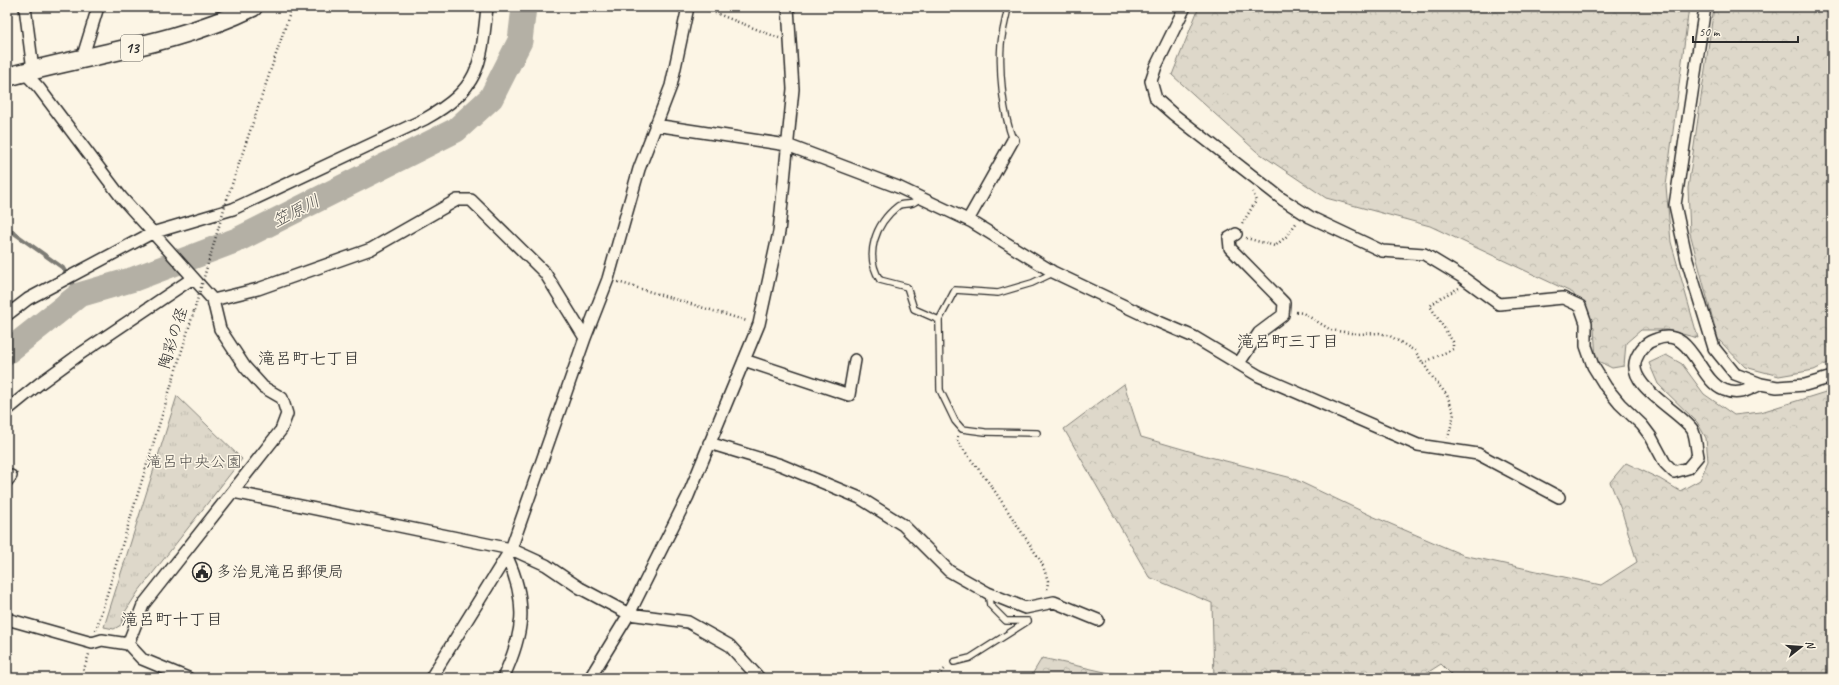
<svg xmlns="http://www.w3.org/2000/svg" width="1839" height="685" font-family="Caveat,'Klee One',sans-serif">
  <defs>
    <pattern id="grass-tufts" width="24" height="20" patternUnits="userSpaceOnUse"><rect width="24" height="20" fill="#ded8ca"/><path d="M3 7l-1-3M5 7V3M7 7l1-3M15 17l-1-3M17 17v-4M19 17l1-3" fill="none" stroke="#bfbaae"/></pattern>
    <pattern id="forest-crowns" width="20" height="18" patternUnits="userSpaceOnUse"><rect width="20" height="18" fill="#ded8ca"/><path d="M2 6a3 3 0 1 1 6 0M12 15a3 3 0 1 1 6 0" fill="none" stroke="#bfbaae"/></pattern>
  </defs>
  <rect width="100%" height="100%" fill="#fcf5e5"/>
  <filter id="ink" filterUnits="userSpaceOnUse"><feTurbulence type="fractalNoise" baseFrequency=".025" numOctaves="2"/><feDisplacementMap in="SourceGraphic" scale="8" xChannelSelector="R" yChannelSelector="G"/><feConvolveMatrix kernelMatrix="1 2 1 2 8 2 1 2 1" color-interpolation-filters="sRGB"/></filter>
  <g filter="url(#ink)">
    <path fill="url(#grass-tufts)" stroke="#84827a" d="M 177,396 L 242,459 L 138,592 L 125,612 L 121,625 L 114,629 L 104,627 Z"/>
    <path fill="url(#forest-crowns)" stroke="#84827a" d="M 1199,7 L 1689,7 L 1666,186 L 1671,242 L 1698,338 L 1666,330 L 1641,330 L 1626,343 L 1624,366 L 1612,368 L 1596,360 L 1594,328 L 1573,293 L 1430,226 L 1326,198 L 1256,151 L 1172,75 Z
      M 1714,7 L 1832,7 L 1832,361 L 1814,370 L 1779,376 L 1745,367 L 1718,339 L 1690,233 L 1688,188 Z
      M 1666,355 L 1682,364 L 1704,394 L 1734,415 L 1761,412 L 1832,390 L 1832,674 L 1827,678 L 1455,678 L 1441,664 L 1419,678 L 1214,678 L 1212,603 L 1149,577 L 1064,429 L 1124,384 L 1141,437 L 1210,457 L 1292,478 L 1372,516 L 1463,555 L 1601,585 L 1637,562 L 1622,512 L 1610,482 L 1626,463 L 1660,479 L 1680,491 L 1700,480 L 1708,461 L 1706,438 L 1697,422 L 1658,384 L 1649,363 Z
      M 1042,658 L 1132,678 L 1030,678 Z"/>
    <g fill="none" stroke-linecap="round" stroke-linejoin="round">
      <path stroke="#7d7b74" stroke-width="4" d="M 7,228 L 63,268 L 79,295"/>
      <path stroke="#b4b0a5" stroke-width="25" d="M 7,352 L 79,295 L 134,279 L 237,240 L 456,130 L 491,98 L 520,41 L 524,7"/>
      <g stroke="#2b2b2b" stroke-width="8">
        <path id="service" d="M 1008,7 C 1006,19 1002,32 1001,44 C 999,72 1003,114 1013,140
          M 921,198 C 918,200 915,202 913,203 C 908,205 902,203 898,206 C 875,224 864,255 880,280 L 907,287 L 914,309 L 939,320
          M 1037,433 L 985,432 L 962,429 L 955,421 L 940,390 L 939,320 L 955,290 L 998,293 L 1032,283 L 1053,273
          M 954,662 L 970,658 L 1028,621 L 1006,621 L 990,605 L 988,593"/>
      </g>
      <g stroke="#2b2b2b" stroke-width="14">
        <path id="minor" d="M 25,7 L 33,70
          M 1185,7 L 1156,66 L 1151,81 L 1156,99 L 1173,114 L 1282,199 L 1310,217 L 1382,251 L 1424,254 L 1462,277 L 1499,304 L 1563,298 L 1580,306 L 1586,323 L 1586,346 L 1593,366 L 1606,387 L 1620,404 L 1642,425 L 1651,437 L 1665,463 L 1674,472 L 1688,468 L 1698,456 C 1696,448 1696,435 1692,429 C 1678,410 1626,385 1636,359 C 1640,349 1646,342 1657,339 C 1692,326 1698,380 1724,390 C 1738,396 1748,390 1761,384
          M 1705,7 L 1675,205 L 1687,260 L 1714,348 L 1735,374 L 1761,384 L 1777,387 L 1805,385 L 1832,377
          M 82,59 L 98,7
          M 24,72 L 39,88 L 121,197 L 213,300 L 220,329 L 245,367 L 263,387 L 282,398 L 287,414 L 281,430 L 143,605 L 128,644
          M 655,125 L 787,145 L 898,187 L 972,222 L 1053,272 L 1152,319 L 1194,337 L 1259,376 L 1418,445 L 1478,454 L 1559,497
          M 968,220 L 1013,140
          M 1236,234 L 1229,238 L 1230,248 L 1284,303 L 1283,315 L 1259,333 L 1239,363
          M 213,300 L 258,289 L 371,249 L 457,200 L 471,200 L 545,273 L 585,338
          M 7,315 L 28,299 L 152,233 L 233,209 L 425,119 C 480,88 481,66 487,7
          M 744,360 L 849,395 L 855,360
          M 7,410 L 39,384 L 80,354 L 193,278
          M 709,443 L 781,465 L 860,498 L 903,525 L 949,571 L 988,593 L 1025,608 L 1054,602 L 1098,620
          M 7,481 L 11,476
          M 233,492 L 511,549 L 546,565 L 580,588 L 629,614 L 688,622 L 729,645 L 759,678
          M 7,619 L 92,643 L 102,640 L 128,644 L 142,659 L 188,678
          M 431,678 L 511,549 L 585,338 L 608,279 L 639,169 L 671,86 L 688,7
          M 503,678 C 524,633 528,603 507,557
          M 590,678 L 629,614 L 688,496 L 759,324 L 779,232 L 793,89 L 788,7"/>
      </g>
      <g stroke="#2b2b2b" stroke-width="21">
        <path id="primary" d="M 7,77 C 89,54 176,45 253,7"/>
      </g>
      <path stroke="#2b2b2b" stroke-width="2.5" stroke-dasharray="1 3" stroke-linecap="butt" d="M 700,7 L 779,38
        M 227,199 L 292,7
        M 1242,224 L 1256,201 L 1253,192
        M 1246,238 L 1275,246 L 1287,236 L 1297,222
        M 618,282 L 747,321
        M 1296,312 L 1303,313 L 1331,330 L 1357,334 L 1379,333 L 1390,336 L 1415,351 L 1433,378 L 1447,395 L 1454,414 L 1448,438
        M 1423,363 L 1453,349 L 1453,342 L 1430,306 L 1440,298 L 1459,288
        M 958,436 L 957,441 L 992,487 L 1042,563 L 1048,581 L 1047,591
        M 96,630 L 194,311
        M 81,678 L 89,654
        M 935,678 L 947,667"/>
      <use href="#service" stroke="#fcf5e5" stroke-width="5.5"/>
      <use href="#minor" stroke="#fcf5e5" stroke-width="11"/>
      <use href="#primary" stroke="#fcf5e5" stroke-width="18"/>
      <path stroke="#2b2b2b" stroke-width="2.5" stroke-dasharray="1 3" stroke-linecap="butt" d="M 194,311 L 227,199"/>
    </g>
  </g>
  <defs>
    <g id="civic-ring" transform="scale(1)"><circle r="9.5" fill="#fcf5e5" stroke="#2b2b2b" stroke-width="1.5"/><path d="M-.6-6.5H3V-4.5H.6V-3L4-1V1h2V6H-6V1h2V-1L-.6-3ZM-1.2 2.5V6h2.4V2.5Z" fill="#2b2b2b"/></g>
  </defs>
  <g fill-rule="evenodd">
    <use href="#civic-ring" x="202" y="572"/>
  </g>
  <g text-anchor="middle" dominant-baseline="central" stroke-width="3" stroke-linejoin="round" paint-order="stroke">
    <rect fill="#fcf5e5" stroke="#6a6863" stroke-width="1" x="121" y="35" width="22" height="26" rx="3"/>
    <g font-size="15" font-weight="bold" fill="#2b2b2b">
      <text x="132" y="48">13</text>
    </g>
    <g font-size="16" fill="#2b2b2b" stroke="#fcf5e5">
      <text transform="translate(173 338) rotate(-73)">陶彩の径</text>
    </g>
    <g font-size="16" fill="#585653" stroke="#fcf5e5">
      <text x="194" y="462">滝呂中央公園</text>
    </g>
    <g font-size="16" fill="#2b2b2b" stroke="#fcf5e5" text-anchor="start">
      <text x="216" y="572">多治見滝呂郵便局</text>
    </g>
    <g font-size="17" font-style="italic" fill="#545350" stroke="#fcf5e5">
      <text transform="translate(296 211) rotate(-27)">笠原川</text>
    </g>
    <g font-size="17" fill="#2b2b2b" stroke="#fcf5e5">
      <text x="1288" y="341">滝呂町三丁目</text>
      <text x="309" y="358">滝呂町七丁目</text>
      <text x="172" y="619">滝呂町十丁目</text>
    </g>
  </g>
  <rect width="1839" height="685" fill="none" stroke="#fcf5e5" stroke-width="24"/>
  <rect x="12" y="12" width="1815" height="661" fill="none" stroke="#2b2b2b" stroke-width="1.5" filter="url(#ink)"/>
  <g transform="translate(1801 647) rotate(73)" stroke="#fcf5e5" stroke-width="3" paint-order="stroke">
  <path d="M0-3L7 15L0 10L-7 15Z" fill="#2b2b2b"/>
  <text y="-6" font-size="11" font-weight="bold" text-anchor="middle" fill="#2b2b2b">N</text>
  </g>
  <path d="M1693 36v6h105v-6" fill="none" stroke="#2b2b2b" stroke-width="2"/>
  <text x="1699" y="36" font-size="12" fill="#2b2b2b" stroke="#fcf5e5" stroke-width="3" paint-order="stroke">50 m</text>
</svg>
